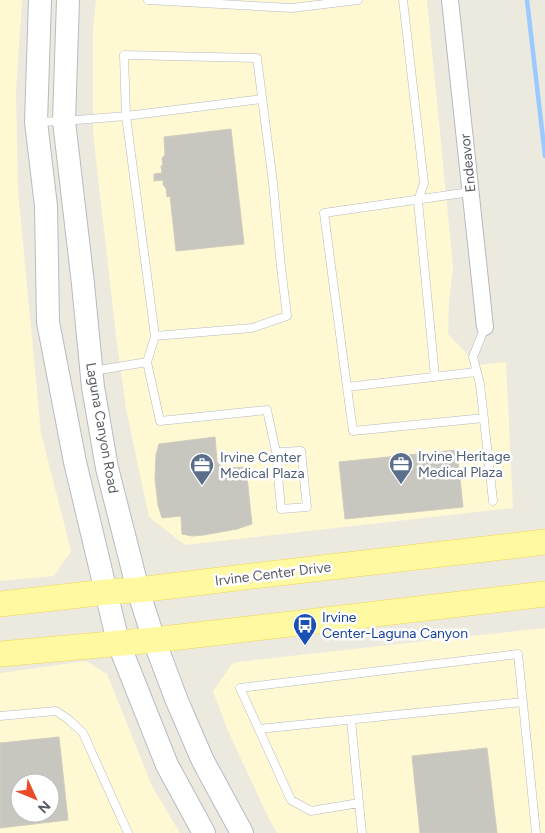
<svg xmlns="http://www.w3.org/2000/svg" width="545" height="833" font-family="Figtree,sans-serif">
  <rect width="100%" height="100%" fill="#eceadf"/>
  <path fill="#fef8d3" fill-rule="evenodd" d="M 0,0 L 22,0 L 16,92 L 18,190 L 41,433 L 71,551 L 54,576 L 0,581 Z
    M 96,0 L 427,0 L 453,266 L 449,303 L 448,334 L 478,365 L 506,362 L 513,508 L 185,545 L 149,517 L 126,409 L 116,336 L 93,133 L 93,27 Z
    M 545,628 L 545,833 L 277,833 L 268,817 L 228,731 L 213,691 L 232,664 L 237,662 Z
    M 86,661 L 107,674 L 152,786 L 180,833 L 0,833 L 0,673 ZM 20,783 L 50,783 L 50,813 L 20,813 Z"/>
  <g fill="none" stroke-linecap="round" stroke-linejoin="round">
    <path stroke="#9ccaff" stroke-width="4.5" d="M 527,0 L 545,156"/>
  </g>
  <path fill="#c8c7bf" stroke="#d0ccbe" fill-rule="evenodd" d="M 231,129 L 244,244 L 176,251 L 170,196 L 167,197 L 166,188 L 163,185 L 163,180 L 154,181 L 154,174 L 162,173 L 161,166 L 163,165 L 162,158 L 165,155 L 164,137 Z
    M 215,437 L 217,462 L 224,468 L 246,467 L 252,524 L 237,529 L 204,535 L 192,536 L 182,534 L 181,516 L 162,518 L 158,505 L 155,479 L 156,455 L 159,444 Z
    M 457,450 L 463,507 L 345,519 L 339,462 Z
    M 59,737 L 68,820 L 0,828 L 0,743 ZM 20,783 L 50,783 L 50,813 L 20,813 Z
    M 487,748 L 497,833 L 420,833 L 412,756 Z"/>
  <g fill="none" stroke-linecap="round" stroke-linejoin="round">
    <g stroke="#b7b9bf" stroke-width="9">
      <path id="service" d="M 148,0 L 292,8 L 358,0
        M 403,0 L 424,183 L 418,201 L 435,377
        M 37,122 L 64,121 L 126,116 L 124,55 L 257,58 L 273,183 L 281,267 L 287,316 L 252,328 L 155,336 L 147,362 L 93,371
        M 470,192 L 324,213 L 347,387 L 476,372
        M 485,327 L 473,357 L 480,384 L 493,501
        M 155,336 L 126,116 L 262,99
        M 147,362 L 160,421 L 267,410 L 276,452 L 281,509 L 307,507 L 301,451 L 276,452
        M 347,387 L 353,431 L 484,418
        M 0,716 L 56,711 L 68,719 L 83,733 L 128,833
        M 351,720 L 359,803
        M 259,729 L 522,702
        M 362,833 L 359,803 L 311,811 L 291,800 L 240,688 L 518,654 L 536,833"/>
    </g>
    <g stroke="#b7b9bf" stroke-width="18">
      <path id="minor" d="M 450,0 L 485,327"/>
    </g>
    <g stroke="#b8bbc2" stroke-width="24">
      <path id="secondary" d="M 40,0 L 36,122 L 46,206 L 48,322 L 75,462 L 118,642 L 167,765 L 204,833
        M 68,0 L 64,121 L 83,284 L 93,387 L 107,468 L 138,590 L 154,640 L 177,701 L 203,761 L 242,833"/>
    </g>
    <g stroke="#f1d553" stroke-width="26">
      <path id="primary" d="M 0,604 L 106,592 L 138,590 L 270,574 L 545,542
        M 0,654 L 154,640 L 545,594"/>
    </g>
    <use href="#service" stroke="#fff" stroke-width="8"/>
    <use href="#minor" stroke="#fff" stroke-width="16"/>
    <use href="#secondary" stroke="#fff" stroke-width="22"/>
    <use href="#primary" stroke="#fffaa1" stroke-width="25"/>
  </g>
  <defs>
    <g id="office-pin" transform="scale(1.25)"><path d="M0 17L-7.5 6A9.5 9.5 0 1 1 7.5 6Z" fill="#5c6f8a" stroke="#fff"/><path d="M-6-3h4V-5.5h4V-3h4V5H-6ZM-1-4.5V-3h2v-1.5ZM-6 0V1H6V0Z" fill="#fff"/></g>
    <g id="bus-pin" transform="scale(1.25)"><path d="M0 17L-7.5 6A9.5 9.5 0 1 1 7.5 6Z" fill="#1a4fb4" stroke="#fff"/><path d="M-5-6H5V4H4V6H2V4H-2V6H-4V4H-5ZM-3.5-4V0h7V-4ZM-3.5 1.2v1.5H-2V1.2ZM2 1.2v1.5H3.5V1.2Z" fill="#fff"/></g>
  </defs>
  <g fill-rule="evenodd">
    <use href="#office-pin" x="401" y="464"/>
    <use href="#office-pin" x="202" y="465"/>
    <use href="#bus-pin" x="305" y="625"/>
  </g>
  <g text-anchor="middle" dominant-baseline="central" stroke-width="5" stroke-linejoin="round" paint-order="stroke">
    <g font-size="14" fill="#585b61" stroke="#fff">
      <text transform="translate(468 163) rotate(-96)">Endeavor</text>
      <text transform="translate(102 428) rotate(80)">Laguna Canyon Road</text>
      <text transform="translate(273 574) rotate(-7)">Irvine Center Drive</text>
    </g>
    <g font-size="14" fill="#4e5e75" stroke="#fff" text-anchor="start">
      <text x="418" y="456">Irvine Heritage<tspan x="418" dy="16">Medical Plaza</tspan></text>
      <text x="220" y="457">Irvine Center<tspan x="220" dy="16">Medical Plaza</tspan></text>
    </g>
    <g font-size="14" fill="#164399" stroke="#fff" text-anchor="start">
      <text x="322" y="617">Irvine<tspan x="322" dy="16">Center-Laguna Canyon</tspan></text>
    </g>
  </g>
  <g transform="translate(35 798) rotate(134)"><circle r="24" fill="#ffffff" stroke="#bcbdc0"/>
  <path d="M0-4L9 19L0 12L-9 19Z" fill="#e84c29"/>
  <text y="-8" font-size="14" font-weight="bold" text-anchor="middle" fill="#585b61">N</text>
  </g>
</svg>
